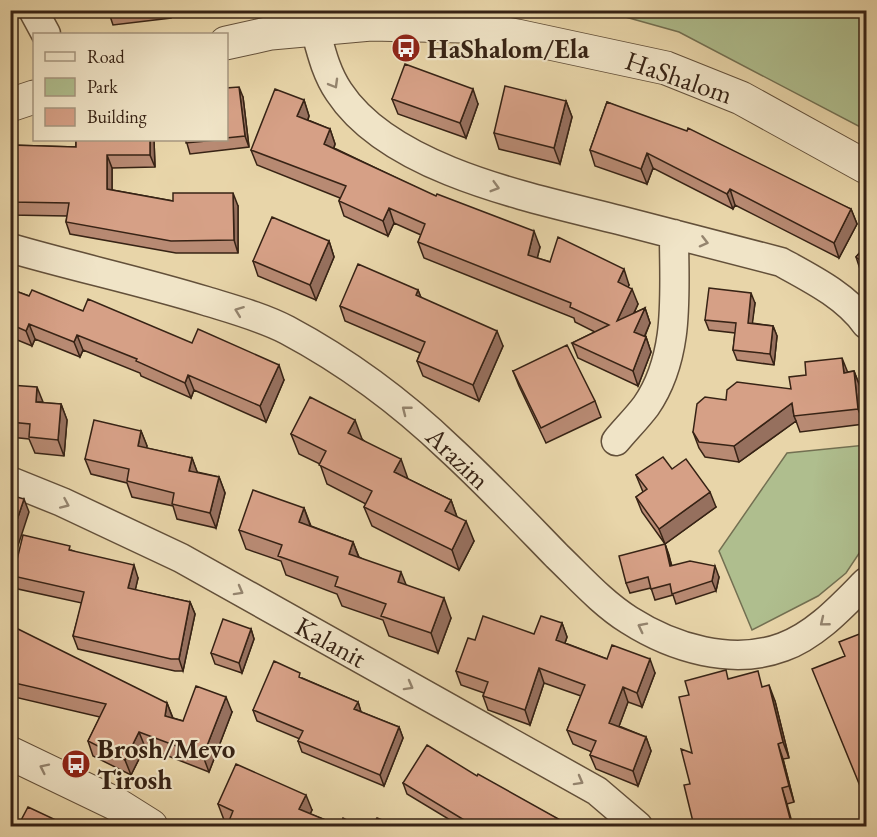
<svg xmlns="http://www.w3.org/2000/svg" width="877" height="837" font-family="'EB Garamond',serif">
  <rect width="100%" height="100%" fill="#e8d5a9"/>
  <filter id="stains"><feTurbulence type="fractalNoise" baseFrequency=".00333" numOctaves="4"/><feColorMatrix values="0 0 0 0 .2 0 0 0 0 .09 0 0 0 0 .02 0 0 0 .5 -.17"/></filter>
  <radialGradient id="worn" r=".72"><stop offset=".6" stop-color="#630" stop-opacity="0"/><stop offset="1" stop-color="#630" stop-opacity=".3"/></radialGradient>
  <path fill="#afbe8e" stroke="#737052" stroke-width="1.5" d="M 604,11 L 866,11 L 866,130 L 679,32 Z
    M 866,445 L 866,543 L 846,573 L 818,596 L 752,630 L 719,551 L 787,453 Z"/>
  <g fill="none" stroke-linecap="round" stroke-linejoin="round">
    <g stroke="#63503a" stroke-width="31">
      <path id="minor" d="M 33,10 L 46,34
        M 315,29 C 321,51 326,73 339,92 C 391,171 533,198 619,220 C 673,234 727,248 781,262 C 812,279 846,296 866,324
        M 10,248 C 75,267 141,281 206,301 C 232,309 262,317 287,330 C 345,361 402,403 450,449 C 487,483 522,520 557,556 C 580,578 602,603 629,620 C 673,648 732,666 783,647 C 816,635 842,606 866,582
        M 616,441 C 625,430 637,418 646,406 C 681,355 674,292 674,234
        M 10,481 L 62,502 L 181,558 L 597,791 L 638,826"/>
    </g>
    <g stroke="#63503a" stroke-width="35">
      <path id="tertiary" d="M 226,43 L 271,33 L 371,24 L 462,26 L 517,36 L 666,68 L 741,98 L 866,167
        M 10,105 L 34,97
        M 10,753 L 116,804 L 151,826"/>
    </g>
    <use href="#minor" stroke="#f0e4c7" stroke-width="28"/>
    <use href="#tertiary" stroke="#f0e4c7" stroke-width="33"/>
  </g>
  <path fill="#b88a73" stroke="#372315" stroke-width="1.5" d="M 108,10 L 170,10 L 171,18 L 113,25 Z
    M 226,88 L 243,97 L 249,147 L 190,154 L 186,140 L 226,140 Z
    M 392,99 L 478,104 L 466,138 L 398,114 Z
    M 304,100 L 309,116 L 308,120 L 330,129 L 335,144 L 334,148 L 540,247 L 537,258 L 629,285 L 628,287 L 638,304 L 634,313 L 645,308 L 650,323 L 645,336 L 646,337 L 651,352 L 638,386 L 578,358 L 572,343 L 595,332 L 575,322 L 574,318 L 424,258 L 418,242 L 421,235 L 394,223 L 388,236 L 344,216 L 339,201 L 340,198 L 257,165 L 251,150 Z
    M 566,101 L 572,117 L 560,164 L 499,149 L 494,133 Z
    M 607,102 L 851,209 L 857,224 L 839,258 L 735,205 L 733,209 L 653,168 L 647,184 L 595,166 L 590,150 Z
    M 76,140 L 154,140 L 155,167 L 112,168 L 112,190 L 173,201 L 238,206 L 238,253 L 176,253 L 70,234 L 66,222 L 67,216 L 10,215 L 10,145 L 76,147 Z
    M 329,241 L 334,257 L 316,300 L 258,276 L 253,261 Z
    M 867,244 L 867,277 L 861,272 L 856,257 Z
    M 10,289 L 29,296 L 83,311 L 284,380 L 266,422 L 194,390 L 191,398 L 141,376 L 140,373 L 83,350 L 80,357 L 35,339 L 32,346 L 10,337 Z
    M 418,290 L 421,298 L 503,346 L 479,401 L 423,376 L 417,361 L 420,353 L 345,321 L 340,306 Z
    M 755,303 L 752,323 L 773,326 L 777,336 L 774,365 L 737,360 L 733,350 L 735,333 L 709,330 L 705,320 Z
    M 513,371 L 595,401 L 601,417 L 546,443 L 519,386 Z
    M 854,371 L 860,387 L 864,424 L 800,432 L 796,421 L 739,462 L 705,457 L 699,448 L 693,432 L 726,400 L 791,389 L 847,372 Z
    M 10,385 L 42,403 L 61,404 L 67,420 L 64,456 L 35,453 L 29,439 L 10,437 Z
    M 141,431 L 147,446 L 146,448 L 192,458 L 197,472 L 219,477 L 225,493 L 216,528 L 177,519 L 173,506 L 132,497 L 127,483 L 91,474 L 85,459 Z
    M 291,434 L 362,439 L 408,479 L 451,500 L 457,517 L 474,541 L 459,570 L 372,526 L 364,507 L 366,504 L 327,484 L 320,464 L 299,454 Z
    M 672,469 L 716,507 L 665,544 L 672,566 L 719,577 L 716,591 L 676,604 L 673,595 L 655,600 L 651,588 L 630,593 L 626,583 L 665,544 L 642,512 L 636,497 L 643,492 L 636,475 Z
    M 304,508 L 311,526 L 353,542 L 359,557 L 406,585 L 451,618 L 438,653 L 389,636 L 383,620 L 342,606 L 337,594 L 286,575 L 281,561 L 246,549 L 239,530 Z
    M 71,550 L 138,578 L 135,590 L 190,602 L 195,614 L 183,671 L 175,671 L 78,649 L 73,636 L 82,603 L 18,589 L 13,576 Z
    M 562,623 L 567,637 L 565,643 L 607,659 L 655,673 L 642,707 L 628,702 L 619,726 L 646,737 L 651,751 L 638,786 L 596,769 L 590,755 L 592,752 L 573,744 L 567,730 L 581,696 L 544,683 L 530,725 L 488,710 L 483,696 L 484,693 L 461,685 L 456,671 L 475,640 L 534,634 Z
    M 251,629 L 254,639 L 242,673 L 215,664 L 211,653 Z
    M 10,652 L 167,703 L 173,718 L 183,721 L 232,712 L 209,772 L 145,747 L 131,775 L 93,756 L 88,741 L 100,717 L 10,696 Z
    M 302,678 L 358,702 L 361,712 L 399,727 L 403,738 L 384,786 L 302,752 L 298,741 L 300,739 L 257,721 L 253,710 Z
    M 729,679 L 764,687 L 775,701 L 789,758 L 783,759 L 794,802 L 787,804 L 690,784 L 692,753 L 689,695 Z
    M 477,776 L 571,826 L 460,826 L 407,794 L 403,783 Z
    M 218,804 L 312,810 L 310,814 L 340,826 L 359,826 L 231,826 L 229,822 L 224,820 Z"/>
  <path fill="#96705e" stroke="#372315" stroke-width="1.5" d="M 239,87 L 243,97 L 249,147 L 245,136 Z
    M 473,89 L 478,104 L 466,138 L 460,123 Z
    M 304,100 L 309,116 L 303,132 L 297,116 Z
    M 566,101 L 572,117 L 560,164 L 554,148 Z
    M 330,129 L 335,144 L 330,159 L 324,144 Z
    M 150,140 L 154,140 L 155,167 L 150,155 Z
    M 647,153 L 653,168 L 647,184 L 641,169 Z
    M 107,155 L 112,168 L 112,202 L 107,189 Z
    M 730,189 L 735,205 L 733,209 L 727,194 Z
    M 233,193 L 238,206 L 238,253 L 234,240 Z
    M 389,208 L 394,223 L 388,236 L 383,221 Z
    M 851,209 L 857,224 L 839,258 L 834,243 Z
    M 534,231 L 540,247 L 534,271 L 528,255 Z
    M 329,241 L 334,257 L 316,300 L 310,285 Z
    M 624,269 L 629,285 L 623,298 L 618,282 Z
    M 632,289 L 638,304 L 623,336 L 617,321 Z
    M 418,290 L 424,305 L 416,295 Z
    M 751,293 L 755,303 L 751,334 L 748,323 Z
    M 645,308 L 650,323 L 640,347 L 634,332 Z
    M 29,324 L 35,339 L 32,346 L 26,331 Z
    M 773,326 L 777,336 L 774,365 L 770,354 Z
    M 497,331 L 503,346 L 479,401 L 473,385 Z
    M 77,335 L 83,350 L 80,357 L 74,342 Z
    M 646,337 L 651,352 L 638,386 L 633,371 Z
    M 842,358 L 848,373 L 844,373 Z
    M 279,365 L 284,380 L 266,422 L 260,406 Z
    M 854,371 L 860,387 L 864,424 L 858,409 Z
    M 188,375 L 194,390 L 191,398 L 185,383 Z
    M 37,387 L 43,402 L 36,402 Z
    M 792,403 L 794,416 L 796,421 L 739,462 L 734,446 Z
    M 61,404 L 67,420 L 64,456 L 58,440 Z
    M 355,420 L 362,439 L 355,453 L 348,433 Z
    M 141,431 L 147,446 L 143,461 L 138,446 Z
    M 192,458 L 198,474 L 189,471 Z
    M 401,459 L 408,479 L 394,472 Z
    M 219,477 L 225,493 L 216,528 L 210,513 Z
    M 710,492 L 716,507 L 665,544 L 669,555 L 674,577 L 670,566 L 665,544 L 659,529 Z
    M 24,499 L 29,512 L 13,561 L 10,555 L 10,541 Z
    M 451,500 L 458,520 L 445,511 Z
    M 304,508 L 311,528 L 299,522 Z
    M 466,521 L 474,541 L 459,570 L 452,550 Z
    M 353,542 L 360,561 L 349,554 Z
    M 134,565 L 138,578 L 133,600 L 128,588 Z
    M 715,566 L 719,577 L 716,591 L 712,581 Z
    M 401,572 L 409,592 L 398,582 Z
    M 444,598 L 451,618 L 438,653 L 431,633 Z
    M 190,602 L 195,614 L 183,671 L 179,659 Z
    M 562,623 L 567,637 L 561,654 L 556,640 Z
    M 251,629 L 254,639 L 242,673 L 239,663 Z
    M 650,659 L 655,673 L 642,707 L 637,693 Z
    M 539,668 L 544,683 L 530,725 L 525,710 Z
    M 769,685 L 775,701 L 789,758 L 783,742 Z
    M 623,687 L 628,702 L 615,737 L 609,723 Z
    M 226,697 L 232,712 L 209,772 L 203,756 Z
    M 358,702 L 361,712 L 354,709 Z
    M 167,703 L 173,719 L 165,716 Z
    M 399,727 L 403,738 L 384,786 L 380,775 Z
    M 139,732 L 145,747 L 131,775 L 125,760 Z
    M 646,737 L 651,751 L 638,786 L 633,771 Z
    M 778,744 L 783,759 L 794,802 L 789,786 Z
    M 782,788 L 787,804 L 793,826 L 792,826 Z
    M 306,795 L 312,810 L 305,825 L 299,809 Z"/>
  <path fill="#d6a086" stroke="#372315" stroke-width="1.5" d="M 108,10 L 139,10 L 109,14 Z
    M 405,64 L 473,89 L 460,123 L 392,99 Z
    M 505,86 L 566,101 L 554,148 L 494,133 Z
    M 239,87 L 245,136 L 226,138 L 226,88 Z
    M 275,89 L 304,100 L 297,116 L 330,129 L 324,144 L 436,196 L 437,194 L 534,231 L 528,255 L 550,262 L 558,237 L 624,269 L 618,282 L 632,289 L 617,321 L 645,308 L 634,332 L 646,337 L 633,371 L 572,343 L 609,325 L 570,307 L 571,303 L 418,242 L 425,224 L 389,208 L 383,221 L 339,201 L 346,186 L 251,150 Z
    M 607,102 L 687,131 L 688,128 L 851,209 L 834,243 L 730,189 L 727,194 L 647,153 L 641,169 L 590,150 Z
    M 76,140 L 150,140 L 150,155 L 107,155 L 107,189 L 173,201 L 173,193 L 233,193 L 234,240 L 171,241 L 66,222 L 69,203 L 10,202 L 10,145 L 76,147 Z
    M 186,140 L 217,140 L 186,143 Z
    M 272,217 L 329,241 L 310,285 L 253,261 Z
    M 867,244 L 867,266 L 856,257 Z
    M 358,264 L 418,290 L 416,295 L 497,331 L 473,385 L 417,361 L 425,342 L 340,306 Z
    M 709,288 L 751,293 L 748,323 L 773,326 L 770,354 L 733,350 L 736,323 L 705,320 Z
    M 10,289 L 29,296 L 32,290 L 83,311 L 88,299 L 192,343 L 198,329 L 279,365 L 260,406 L 188,375 L 185,383 L 136,361 L 137,359 L 77,335 L 74,342 L 29,324 L 26,331 L 10,324 Z
    M 567,345 L 595,401 L 541,428 L 513,371 Z
    M 842,358 L 844,373 L 854,371 L 858,409 L 794,416 L 792,403 L 734,446 L 699,442 L 693,432 L 697,404 L 705,397 L 726,400 L 727,390 L 737,382 L 791,389 L 789,377 L 806,375 L 805,362 Z
    M 10,385 L 37,387 L 36,402 L 61,404 L 58,440 L 29,437 L 30,424 L 10,422 Z
    M 310,397 L 355,420 L 348,433 L 401,459 L 394,472 L 451,500 L 445,511 L 466,521 L 452,550 L 364,507 L 372,491 L 319,465 L 326,451 L 291,434 Z
    M 94,420 L 141,431 L 138,446 L 192,458 L 189,471 L 219,477 L 210,513 L 172,504 L 174,493 L 127,481 L 129,469 L 85,459 Z
    M 663,457 L 672,469 L 686,459 L 710,492 L 659,529 L 636,497 L 647,489 L 636,475 Z
    M 253,490 L 304,508 L 299,522 L 353,542 L 349,554 L 401,572 L 398,582 L 444,598 L 431,633 L 381,616 L 386,604 L 335,586 L 338,577 L 278,556 L 282,545 L 239,530 Z
    M 10,495 L 24,499 L 10,541 Z
    M 23,535 L 70,546 L 69,550 L 134,565 L 128,588 L 190,602 L 179,659 L 171,659 L 73,636 L 84,592 L 13,576 Z
    M 665,544 L 670,566 L 690,561 L 715,566 L 712,581 L 672,594 L 670,584 L 651,589 L 648,577 L 626,583 L 619,556 Z
    M 483,616 L 534,634 L 541,616 L 562,623 L 556,640 L 607,659 L 612,645 L 650,659 L 637,693 L 623,687 L 609,723 L 646,737 L 633,771 L 590,755 L 596,741 L 567,730 L 585,685 L 539,668 L 525,710 L 483,696 L 488,682 L 456,671 L 468,638 L 475,640 Z
    M 223,619 L 251,629 L 239,663 L 211,653 Z
    M 16,628 L 167,703 L 165,716 L 183,721 L 196,686 L 226,697 L 203,756 L 139,732 L 125,760 L 88,741 L 106,704 L 10,682 L 10,652 Z
    M 867,631 L 867,803 L 812,669 L 845,656 L 839,642 Z
    M 274,661 L 300,673 L 299,677 L 358,702 L 354,709 L 399,727 L 380,775 L 298,741 L 303,731 L 253,710 Z
    M 726,670 L 728,679 L 758,671 L 762,687 L 769,685 L 783,742 L 778,744 L 789,786 L 782,788 L 792,826 L 694,826 L 684,785 L 690,784 L 681,749 L 692,753 L 679,697 L 689,695 L 685,681 Z
    M 427,745 L 477,776 L 478,774 L 571,826 L 474,826 L 403,783 Z
    M 236,764 L 306,795 L 299,809 L 340,826 L 343,818 L 359,826 L 241,826 L 229,821 L 233,811 L 218,804 Z
    M 28,807 L 58,821 L 55,826 L 18,826 Z
    M 377,818 L 398,826 L 372,826 Z"/>
  <defs><path id="oneway-chevron" d="M-2-3.5L2.5 0L-2 3.5" fill="none" stroke-width="1.6" stroke-linecap="round" stroke-linejoin="round" transform="scale(1.5)"/></defs>
  <g stroke="#94846e">
    <use href="#oneway-chevron" transform="translate(334 84) rotate(60)"/>
    <use href="#oneway-chevron" transform="translate(495 187) rotate(16)"/>
    <use href="#oneway-chevron" transform="translate(704 242) rotate(14)"/>
    <use href="#oneway-chevron" transform="translate(239 311) rotate(-159)"/>
    <use href="#oneway-chevron" transform="translate(406 410) rotate(-142)"/>
    <use href="#oneway-chevron" transform="translate(65 504) rotate(24)"/>
    <use href="#oneway-chevron" transform="translate(239 591) rotate(29)"/>
    <use href="#oneway-chevron" transform="translate(824 622) rotate(141)"/>
    <use href="#oneway-chevron" transform="translate(642 627) rotate(-153)"/>
    <use href="#oneway-chevron" transform="translate(409 686) rotate(29)"/>
    <use href="#oneway-chevron" transform="translate(44 768) rotate(-154)"/>
    <use href="#oneway-chevron" transform="translate(579 781) rotate(29)"/>
  </g>
  <defs>
    <g id="bus-disc" transform="scale(1.5)"><circle r="9.5" fill="#8f2418" stroke="#f0e4c7"/><path d="M-5-6H5V4H4V6H2V4H-2V6H-4V4H-5ZM-3.5-4V0h7V-4ZM-3.5 1.2v1.5H-2V1.2ZM2 1.2v1.5H3.5V1.2Z" fill="#fff"/></g>
  </defs>
  <g fill-rule="evenodd">
    <use href="#bus-disc" x="406" y="48"/>
    <use href="#bus-disc" x="76" y="764"/>
  </g>
  <g text-anchor="middle" dominant-baseline="central" stroke-width="4.5" stroke-linejoin="round" paint-order="stroke">
    <g font-size="27" font-weight="bold" fill="#372315" stroke="#f0e4c7" text-anchor="start">
      <text x="427" y="48">HaShalom/Ela</text>
      <text x="97" y="748">Brosh/Mevo<tspan x="97" dy="31">Tirosh</tspan></text>
    </g>
    <g font-size="27" fill="#372315" stroke="#f0e4c7">
      <text transform="translate(679 77) rotate(19)">HaShalom</text>
      <text transform="translate(458 458) rotate(44)">Arazim</text>
      <text transform="translate(331 642) rotate(29)">Kalanit</text>
    </g>
  </g>
  <rect width="877" height="837" fill="none" stroke="#e8d5a9" stroke-width="36"/>
  <rect x="12" y="12" width="853" height="813" fill="none" stroke="#372315" stroke-width="3"/>
  <rect x="18" y="18" width="841" height="801" fill="none" stroke="#372315" stroke-width="1.5"/>
  <rect x="33" y="33" width="195" height="108" fill="#f0e4c7" stroke="#a69780" stroke-width="1.5"/>
  <rect x="45" y="52" width="30" height="9" fill="#f0e4c7" stroke="#a69780" stroke-width="1.5"/>
  <text x="87" y="63" font-size="18" fill="#372315">Road</text>
  <rect x="45" y="78" width="30" height="18" fill="#afbe8e" stroke="#a69780" stroke-width="1.5"/>
  <text x="87" y="93" font-size="18" fill="#372315">Park</text>
  <rect x="45" y="108" width="30" height="18" fill="#d6a086" stroke="#a69780" stroke-width="1.5"/>
  <text x="87" y="123" font-size="18" fill="#372315">Building</text>
  <rect width="100%" height="100%" filter="url(#stains)"/>
  <rect width="100%" height="100%" fill="url(#worn)"/>
</svg>
